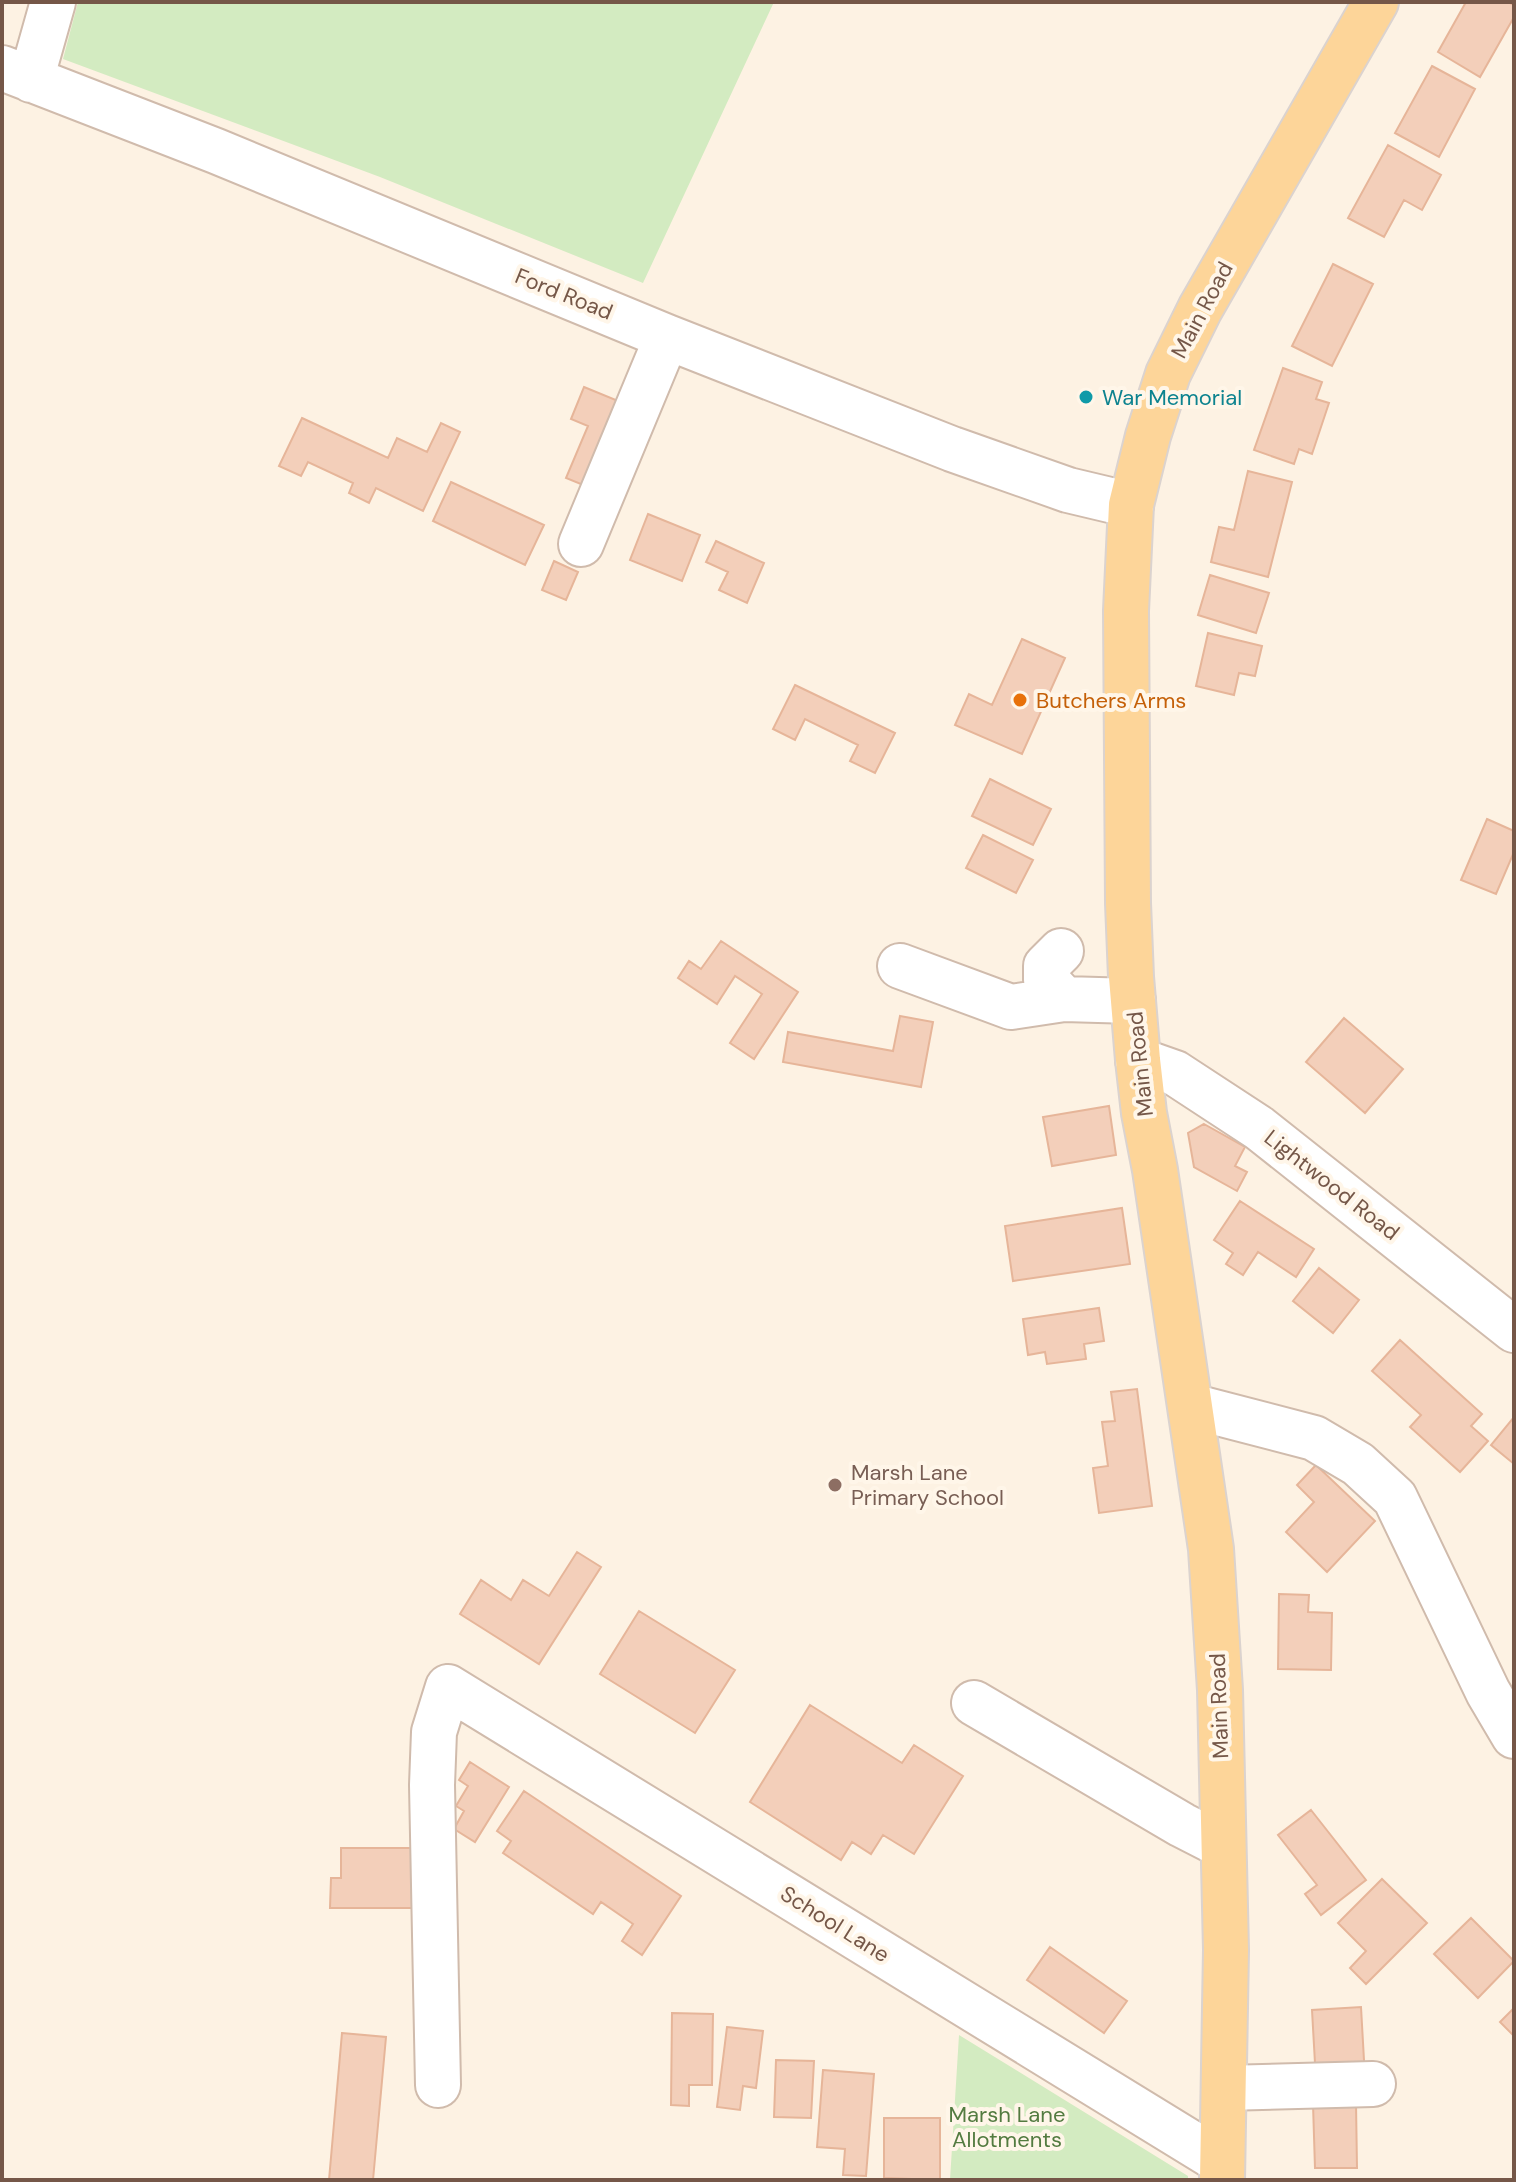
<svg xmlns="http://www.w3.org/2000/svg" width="1516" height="2182" font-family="'DM Sans',sans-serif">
  <rect width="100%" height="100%" fill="#fdf2e3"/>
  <path fill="#d3ebc1" d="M 78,2 L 774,2 L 643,283 L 380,177 L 63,59 Z
    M 959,2035 L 1188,2176 L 1188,2180 L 950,2180 Z"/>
  <path fill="#f3cfba" stroke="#e6b599" stroke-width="2" d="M 1466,2 L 1508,2 L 1514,5 L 1514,17 L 1480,77 L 1438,52 Z
    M 1432,66 L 1475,89 L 1439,157 L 1395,133 Z
    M 1388,145 L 1441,175 L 1422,210 L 1404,200 L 1384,237 L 1348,218 Z
    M 1333,264 L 1373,284 L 1332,366 L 1292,346 Z
    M 1283,368 L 1322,382 L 1316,399 L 1329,403 L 1312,454 L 1299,449 L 1294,464 L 1254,450 Z
    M 584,387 L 628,405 L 593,489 L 566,478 L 588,426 L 571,419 Z
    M 302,418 L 388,458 L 397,438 L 427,452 L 441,423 L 460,432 L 423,511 L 376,488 L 369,503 L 349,493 L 353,483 L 308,462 L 301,476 L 279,466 Z
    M 1248,471 L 1292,482 L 1268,577 L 1211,562 L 1219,527 L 1234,530 Z
    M 451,482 L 544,525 L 525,565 L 433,521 Z
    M 648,514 L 700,535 L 682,581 L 630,560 Z
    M 716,541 L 764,563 L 747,603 L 719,590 L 728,572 L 706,562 Z
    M 554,561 L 578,572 L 566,600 L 542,590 Z
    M 1210,575 L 1269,593 L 1256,633 L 1198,615 Z
    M 1208,633 L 1262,646 L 1255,676 L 1239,673 L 1234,695 L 1196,686 Z
    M 1022,639 L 1065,658 L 1022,754 L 955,725 L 969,694 L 992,705 Z
    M 795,685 L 895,733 L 875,773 L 850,761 L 858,745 L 805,719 L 795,740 L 773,729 Z
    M 990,779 L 1051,809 L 1033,845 L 972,816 Z
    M 1487,819 L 1514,831 L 1514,852 L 1496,894 L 1461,880 Z
    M 983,835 L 1033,860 L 1016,893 L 966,868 Z
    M 721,941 L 798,992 L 754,1059 L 730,1043 L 762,994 L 735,976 L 717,1004 L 678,978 L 689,961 L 701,969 Z
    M 900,1016 L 933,1022 L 921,1087 L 783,1062 L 788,1032 L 893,1051 Z
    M 1344,1018 L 1403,1069 L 1365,1113 L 1306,1062 Z
    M 1109,1106 L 1116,1155 L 1052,1166 L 1043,1117 Z
    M 1204,1124 L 1245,1147 L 1235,1166 L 1247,1172 L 1237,1191 L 1194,1167 L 1188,1133 Z
    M 1240,1201 L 1314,1249 L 1296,1277 L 1258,1252 L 1243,1275 L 1226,1264 L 1233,1253 L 1214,1240 Z
    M 1122,1208 L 1130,1264 L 1013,1281 L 1005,1226 Z
    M 1319,1268 L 1359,1300 L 1333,1333 L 1293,1301 Z
    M 1099,1308 L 1104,1341 L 1084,1344 L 1086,1359 L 1047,1364 L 1045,1352 L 1028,1355 L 1023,1319 Z
    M 1400,1340 L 1482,1414 L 1471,1426 L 1488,1441 L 1460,1472 L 1410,1427 L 1421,1415 L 1372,1371 Z
    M 1137,1389 L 1152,1506 L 1099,1513 L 1093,1468 L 1108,1466 L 1102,1422 L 1115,1421 L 1111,1392 Z
    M 1514,1417 L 1514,1464 L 1491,1445 Z
    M 1316,1465 L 1375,1521 L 1327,1572 L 1286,1532 L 1314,1502 L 1297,1485 Z
    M 577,1552 L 601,1567 L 539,1664 L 460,1614 L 481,1580 L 511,1600 L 523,1580 L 549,1596 Z
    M 1279,1594 L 1309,1595 L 1308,1612 L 1332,1613 L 1331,1670 L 1278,1669 Z
    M 639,1611 L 735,1670 L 695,1733 L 600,1674 Z
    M 810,1705 L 902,1763 L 914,1745 L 963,1776 L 914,1854 L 883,1835 L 871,1854 L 852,1842 L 841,1860 L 750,1802 Z
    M 470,1762 L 509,1787 L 475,1842 L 454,1829 L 464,1811 L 456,1806 L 468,1786 L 459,1780 Z
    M 524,1791 L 681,1896 L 642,1955 L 622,1941 L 633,1924 L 601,1902 L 593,1914 L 503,1853 L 511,1841 L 497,1831 Z
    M 1311,1810 L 1366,1880 L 1321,1915 L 1305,1894 L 1317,1885 L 1278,1835 Z
    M 341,1848 L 413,1848 L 413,1908 L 330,1908 L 331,1878 L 341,1878 Z
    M 1382,1879 L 1427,1923 L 1366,1984 L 1350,1968 L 1366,1951 L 1338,1923 Z
    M 1471,1918 L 1514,1961 L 1478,1998 L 1434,1954 Z
    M 1050,1947 L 1127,2001 L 1104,2033 L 1027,1980 Z
    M 1361,2007 L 1365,2078 L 1316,2081 L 1312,2010 Z
    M 1514,2008 L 1514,2036 L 1500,2022 Z
    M 672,2013 L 713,2014 L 712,2085 L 689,2085 L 689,2106 L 671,2105 Z
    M 727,2027 L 763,2031 L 756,2088 L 743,2086 L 740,2110 L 717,2107 Z
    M 342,2033 L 386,2037 L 373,2180 L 329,2180 Z
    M 776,2060 L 814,2061 L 811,2118 L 774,2117 Z
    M 823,2070 L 874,2074 L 866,2176 L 843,2175 L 845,2149 L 817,2147 Z
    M 1356,2103 L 1357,2168 L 1315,2168 L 1313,2104 Z
    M 884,2118 L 940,2118 L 940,2180 L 884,2178 Z"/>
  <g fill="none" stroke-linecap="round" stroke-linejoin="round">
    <g stroke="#d0bbac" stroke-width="48">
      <path id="minor" d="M 2,68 L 216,151 L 667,337 L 952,449 L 1068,490 L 1131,505
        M 31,80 L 53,2
        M 581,544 L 667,337
        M 1061,951 L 1046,966 L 1046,980 L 1064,999
        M 900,966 L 1011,1007 L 1064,999 L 1133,1001
        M 1138,1060 L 1175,1073 L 1259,1128 L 1514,1330
        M 1191,1406 L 1314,1438 L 1358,1464 L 1395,1498 L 1488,1692 L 1514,1736
        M 974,1703 L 1182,1825 L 1223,1846
        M 438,2085 L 432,1785 L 434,1732 L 448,1687 L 1222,2162
        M 1224,2088 L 1373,2084"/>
    </g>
    <g stroke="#dbd3cf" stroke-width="48">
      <path id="major" d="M 1222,2180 L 1226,1950 L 1220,1690 L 1211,1549 L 1155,1170 L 1144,1113 L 1138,1060 L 1131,977 L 1128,903 L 1126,611 L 1131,505 L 1148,436 L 1168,374 L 1200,309 L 1376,2"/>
    </g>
    <use href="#minor" stroke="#fff" stroke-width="44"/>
    <use href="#major" stroke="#fdd599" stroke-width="44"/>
  </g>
  <circle fill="#0f9aa8" stroke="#fff6e9" stroke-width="3" cx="1086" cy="397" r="8"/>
  <circle fill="#e8710a" stroke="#fff6e9" stroke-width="3" cx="1020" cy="700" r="8"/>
  <circle fill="#8d6e63" stroke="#fff6e9" stroke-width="3" cx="835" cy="1485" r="8"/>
  <g text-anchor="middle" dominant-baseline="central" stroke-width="8" stroke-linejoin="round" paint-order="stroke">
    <g font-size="22" fill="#755748" stroke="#fff6e9">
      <text transform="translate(564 294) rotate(22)">Ford Road</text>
      <text transform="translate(1202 310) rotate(-62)">Main Road</text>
      <text transform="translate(1140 1064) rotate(-96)">Main Road</text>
      <text transform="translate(1332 1185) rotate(38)">Lightwood Road</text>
      <text transform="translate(1219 1706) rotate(-92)">Main Road</text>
      <text transform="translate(835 1924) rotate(32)">School Lane</text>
    </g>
    <g font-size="22" fill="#0d838f" stroke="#fff6e9" text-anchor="start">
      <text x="1102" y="397">War Memorial</text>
    </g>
    <g font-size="22" fill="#c56008" stroke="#fff6e9" text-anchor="start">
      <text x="1036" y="700">Butchers Arms</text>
    </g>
    <g font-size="22" fill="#785e54" stroke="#fff6e9" text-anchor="start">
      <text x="851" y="1472">Marsh Lane<tspan x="851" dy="25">Primary School</tspan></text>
    </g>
    <g font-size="22" fill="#537b40" stroke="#fff6e9">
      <text x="1007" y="2114">Marsh Lane<tspan x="1007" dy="25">Allotments</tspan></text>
    </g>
  </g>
  <rect width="1516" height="2182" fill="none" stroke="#755748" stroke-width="8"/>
</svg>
